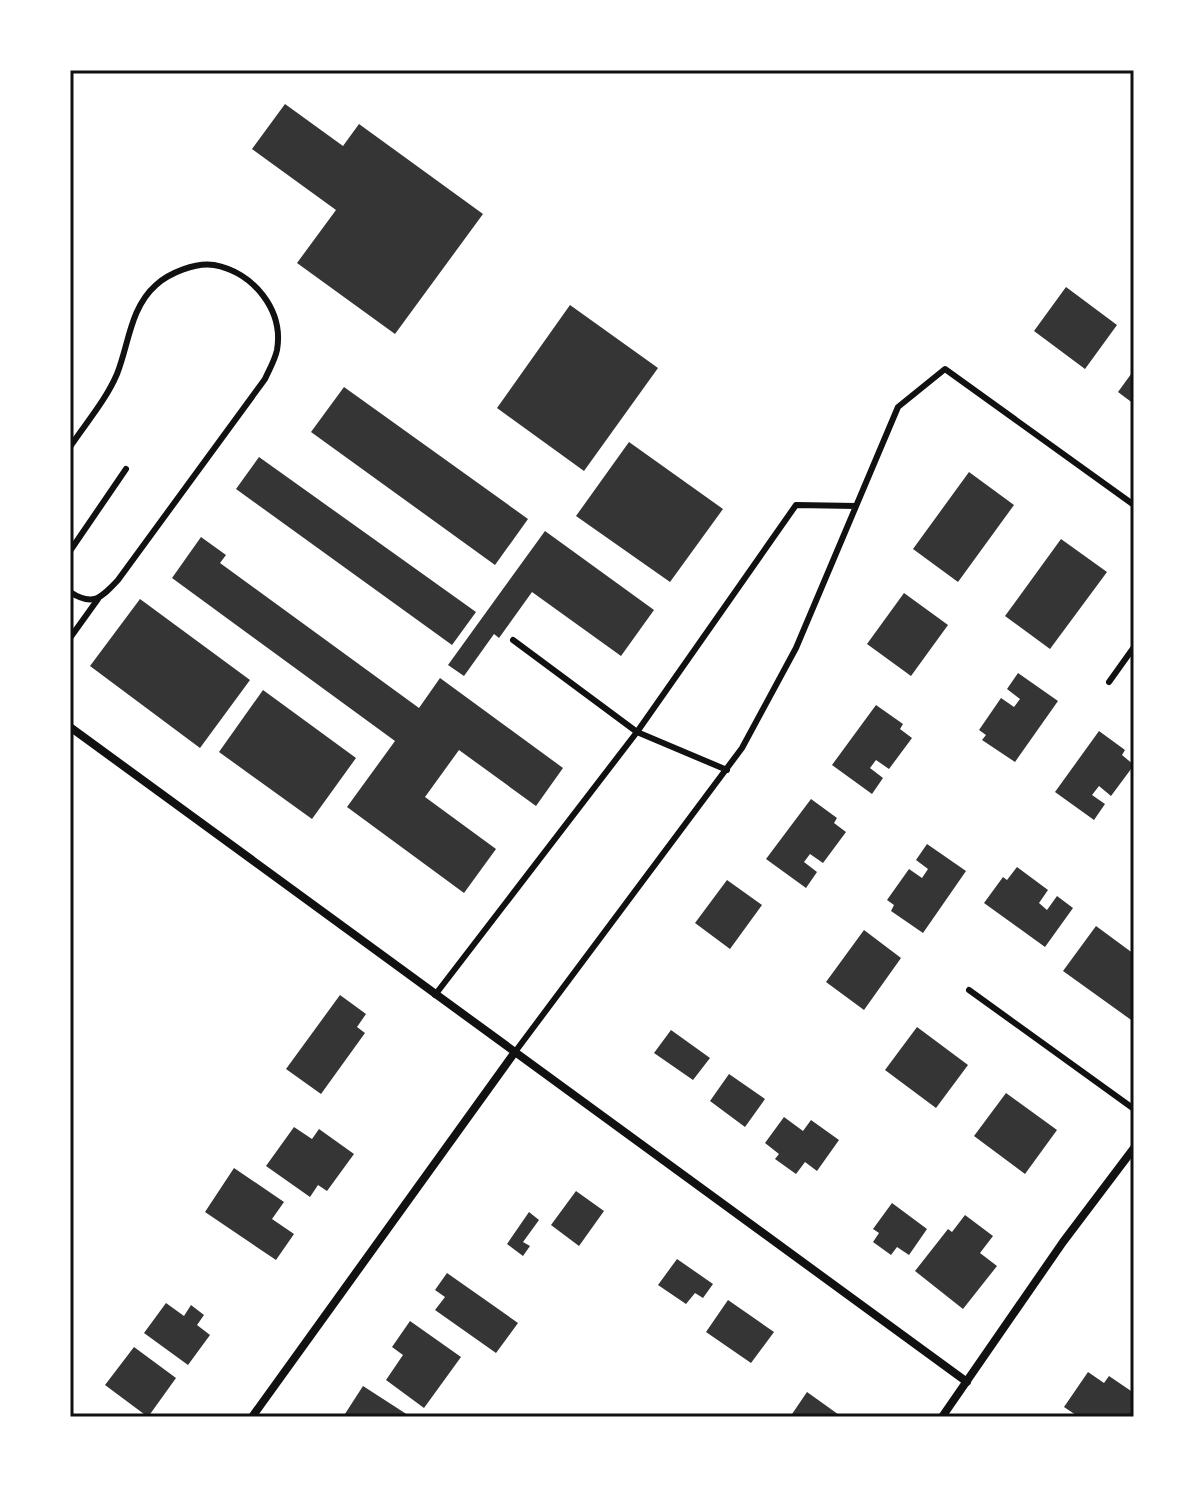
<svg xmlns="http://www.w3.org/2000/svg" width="1204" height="1487" font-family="Signika,sans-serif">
  <rect width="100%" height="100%" fill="#fff"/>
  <path fill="#353535" d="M 285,104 L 343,146 L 359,124 L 483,214 L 395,334 L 297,263 L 336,210 L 252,149 Z
    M 1066,287 L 1117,325 L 1085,369 L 1034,331 Z
    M 570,305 L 658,368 L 584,471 L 497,408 Z
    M 1134,370 L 1134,404 L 1118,392 Z
    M 344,387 L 528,519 L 495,565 L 311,432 Z
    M 629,442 L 723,509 L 670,582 L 576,516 Z
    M 259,457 L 476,612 L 452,645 L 236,489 Z
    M 969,472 L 1014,505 L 958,582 L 913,549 Z
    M 545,531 L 654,610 L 621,656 L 532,592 L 499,638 L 494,634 L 464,676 L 448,665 Z
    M 201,537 L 226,555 L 220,563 L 419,708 L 440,678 L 563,768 L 536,806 L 459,750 L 425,797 L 496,849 L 464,893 L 347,807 L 395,741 L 172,578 Z
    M 1061,539 L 1107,572 L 1050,649 L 1005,616 Z
    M 904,593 L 948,625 L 911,676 L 867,644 Z
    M 140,599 L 250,680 L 200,748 L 90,666 Z
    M 1018,673 L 1058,701 L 1015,762 L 982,740 L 986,735 L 979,730 L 1001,698 L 1014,707 L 1020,699 L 1007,689 Z
    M 263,690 L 356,758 L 312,819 L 219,752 Z
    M 876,705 L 903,724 L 900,729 L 912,738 L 889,769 L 876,760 L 870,768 L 883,778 L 872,794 L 832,765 Z
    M 1099,731 L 1125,750 L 1122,755 L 1134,765 L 1111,796 L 1099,786 L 1092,795 L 1105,804 L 1094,820 L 1055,792 Z
    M 811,799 L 837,818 L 834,823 L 846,832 L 823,863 L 810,854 L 804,862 L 817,872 L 806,888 L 766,859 Z
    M 927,844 L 966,871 L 923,933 L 891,911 L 894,905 L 887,900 L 909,869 L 922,878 L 928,869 L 916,860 Z
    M 1017,867 L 1048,890 L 1039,903 L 1047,910 L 1057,896 L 1073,908 L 1045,947 L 984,903 L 1003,877 L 1007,880 Z
    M 727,880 L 762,905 L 730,949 L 695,923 Z
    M 1096,926 L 1134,954 L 1134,1022 L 1063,971 Z
    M 864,930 L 901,958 L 864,1010 L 826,982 Z
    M 340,995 L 366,1014 L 357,1027 L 365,1033 L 321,1094 L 286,1069 Z
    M 917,1027 L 968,1065 L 936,1108 L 885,1070 Z
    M 671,1030 L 710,1058 L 693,1080 L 654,1053 Z
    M 729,1074 L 765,1099 L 745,1127 L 710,1101 Z
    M 1006,1093 L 1057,1130 L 1025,1174 L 974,1136 Z
    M 784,1117 L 803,1131 L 811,1120 L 839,1140 L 817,1171 L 805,1162 L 796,1174 L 775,1159 L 779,1154 L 765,1143 Z
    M 294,1127 L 312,1139 L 319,1129 L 354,1154 L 327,1191 L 318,1185 L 310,1197 L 266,1166 Z
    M 234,1168 L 284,1202 L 272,1219 L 294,1234 L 276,1260 L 205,1212 Z
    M 576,1191 L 604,1211 L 579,1246 L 551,1225 Z
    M 892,1203 L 927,1229 L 909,1255 L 897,1247 L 891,1255 L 873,1242 L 879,1233 L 873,1229 Z
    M 529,1212 L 539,1220 L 523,1242 L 530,1246 L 523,1256 L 507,1244 Z
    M 965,1215 L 993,1236 L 980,1253 L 997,1266 L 963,1309 L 915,1271 L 948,1229 L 952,1232 Z
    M 677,1259 L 713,1284 L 703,1298 L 695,1293 L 686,1304 L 658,1285 Z
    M 447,1273 L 518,1323 L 496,1353 L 435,1310 L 445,1297 L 435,1290 Z
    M 728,1300 L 774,1332 L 751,1363 L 706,1332 Z
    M 166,1303 L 184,1316 L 191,1305 L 204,1315 L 197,1325 L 210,1335 L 188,1365 L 144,1333 Z
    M 410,1321 L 461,1357 L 424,1408 L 386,1380 L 403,1355 L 392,1347 Z
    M 134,1347 L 176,1378 L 148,1417 L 105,1385 Z
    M 1088,1372 L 1104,1383 L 1109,1376 L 1134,1393 L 1134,1414 L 1132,1417 L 1079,1417 L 1064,1407 Z
    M 363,1386 L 411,1417 L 343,1417 Z
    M 807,1392 L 842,1417 L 790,1417 Z"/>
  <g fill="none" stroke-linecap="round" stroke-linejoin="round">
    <path stroke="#111" stroke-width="6" d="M 70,447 C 86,423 106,400 117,374 C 129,344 130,308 156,285 C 169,273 196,262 214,265 C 253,272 284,310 277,350 C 275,360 269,370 265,379 L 118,580 C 101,598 93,607 70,592
      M 70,551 L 126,469
      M 70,638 L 98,599
      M 513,640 L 637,732 L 727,770
      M 1109,682 L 1134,647
      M 969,990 L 1134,1109
      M 435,995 L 637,732 L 796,505 L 856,506
      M 515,1052 L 742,748 L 796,648 L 898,407 L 945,369 L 1134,505"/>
    <path stroke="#111" stroke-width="8" d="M 70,727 L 967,1382
      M 252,1417 L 515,1052
      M 942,1417 L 1063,1242 L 1134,1148"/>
  </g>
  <rect width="1204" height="1487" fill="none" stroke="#ffffff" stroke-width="144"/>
  <rect x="72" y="72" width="1060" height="1343" fill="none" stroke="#111" stroke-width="3"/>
</svg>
